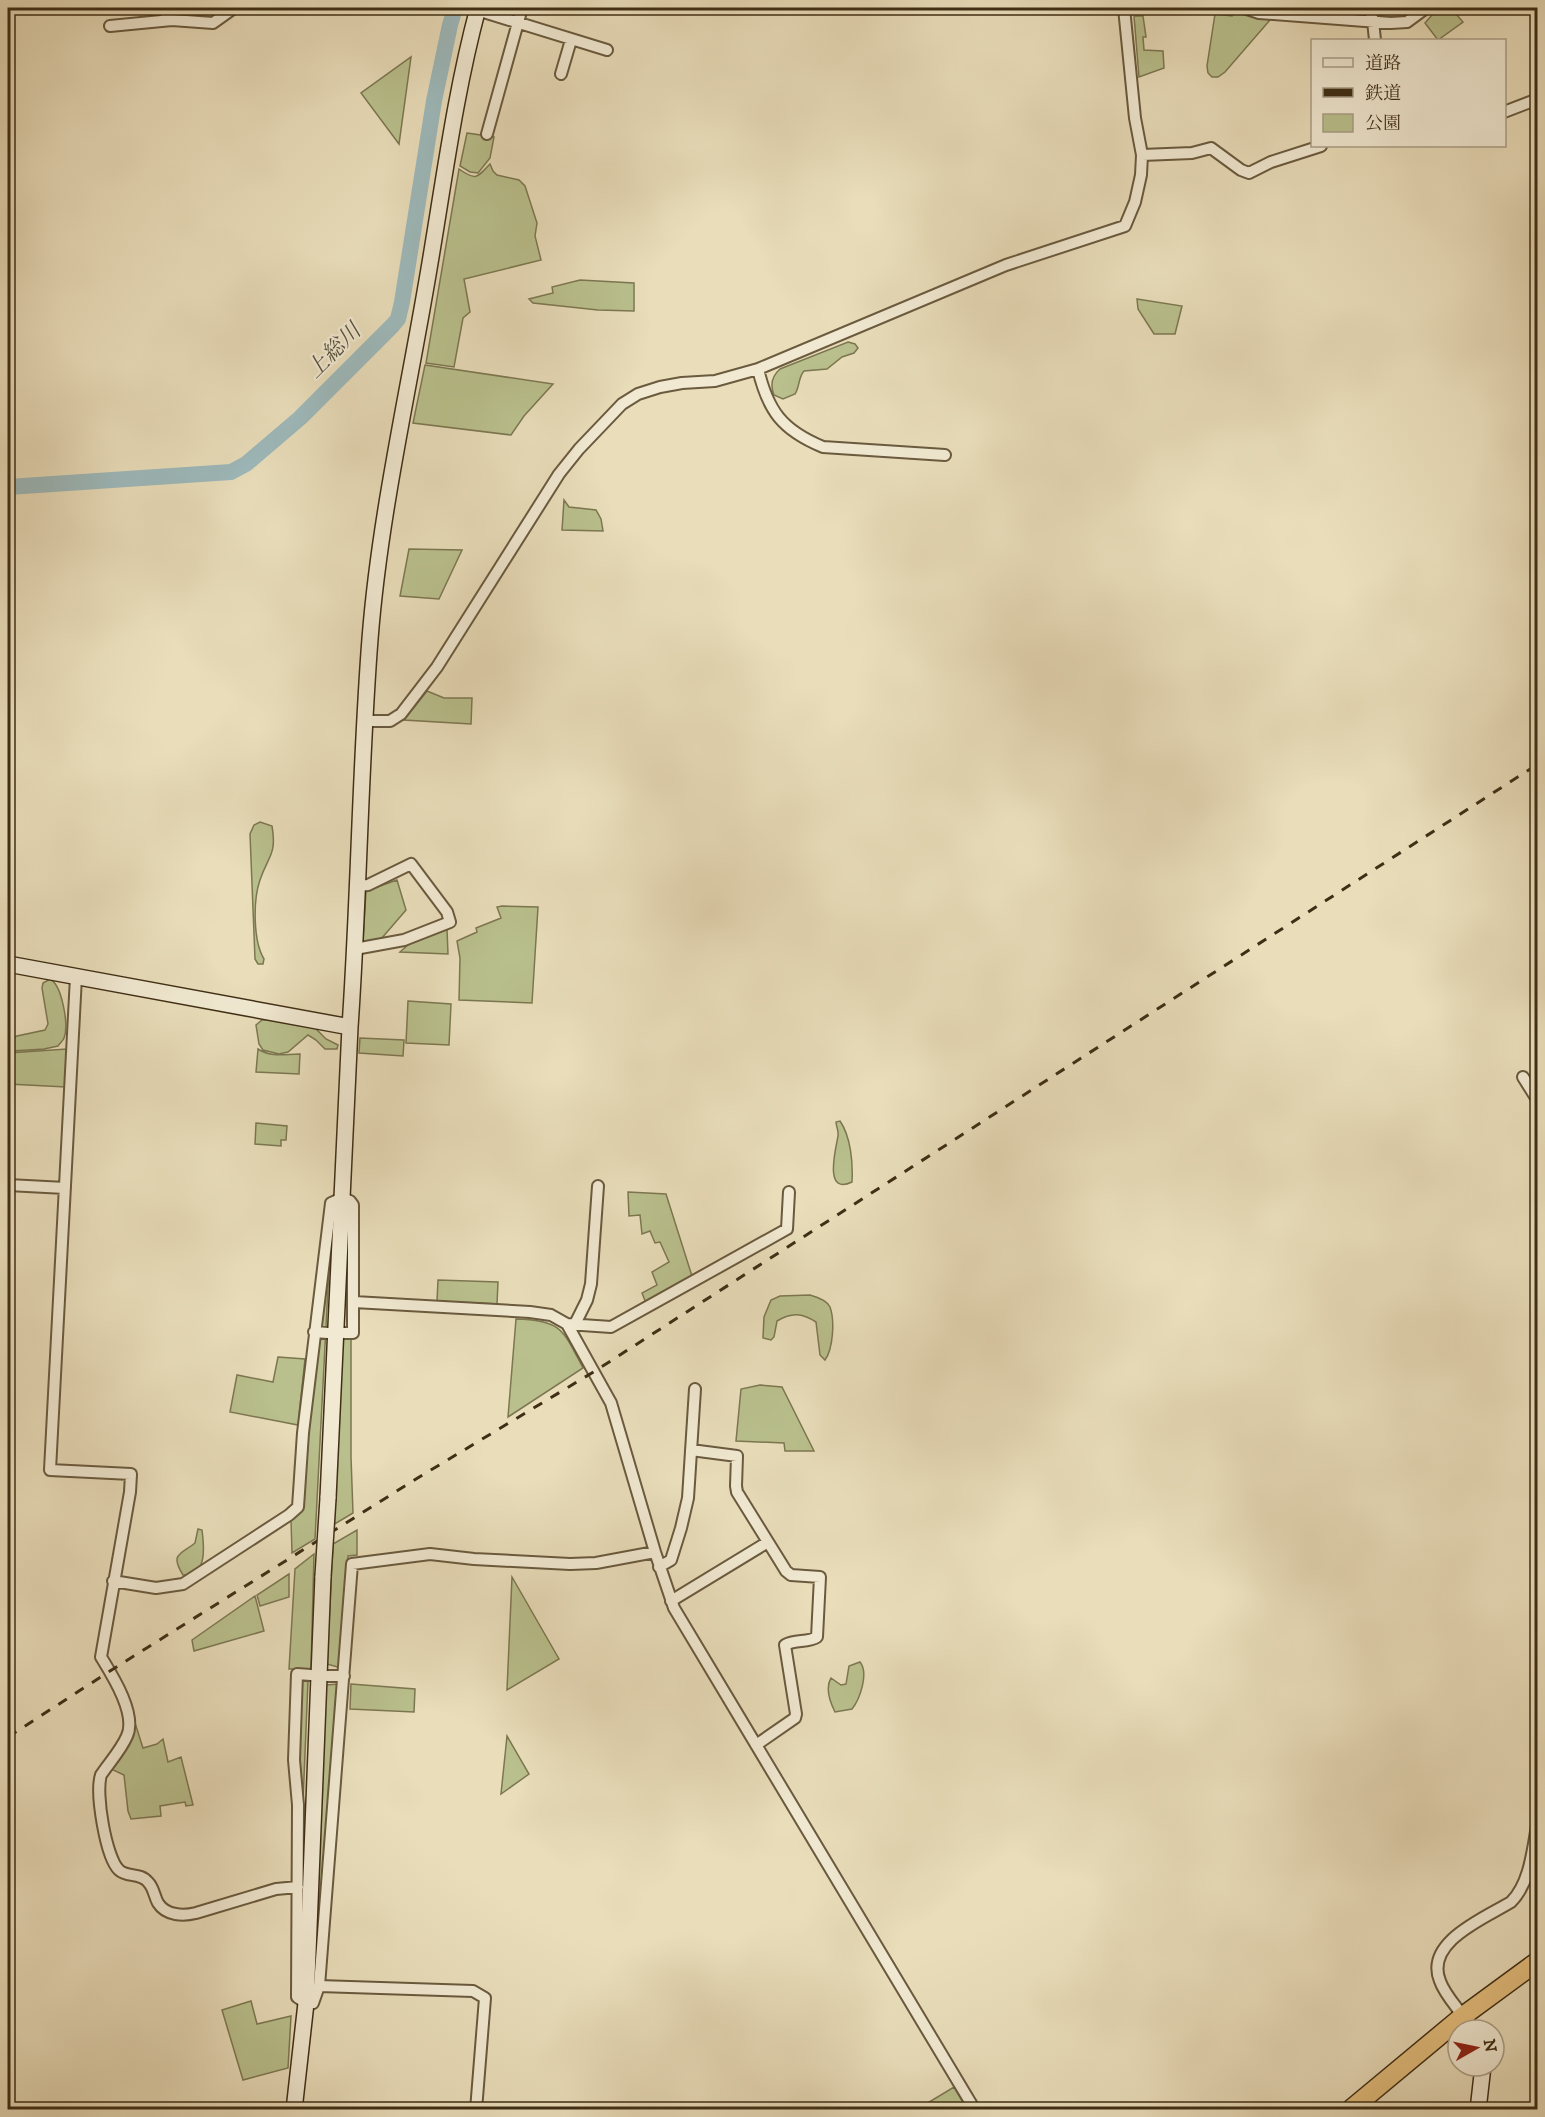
<svg xmlns="http://www.w3.org/2000/svg" width="1545" height="2117" font-family="'IM FELL DW Pica','Noto Serif JP',serif">
  <rect width="100%" height="100%" fill="#e9ddba"/>
  <filter id="stains"><feTurbulence type="fractalNoise" baseFrequency=".00333" numOctaves="4"/><feColorMatrix values="0 0 0 0 .2 0 0 0 0 .09 0 0 0 0 .02 0 0 0 .5 -.17"/></filter>
  <radialGradient id="worn" r=".72"><stop offset=".6" stop-color="#630" stop-opacity="0"/><stop offset="1" stop-color="#630" stop-opacity=".3"/></radialGradient>
  <path fill="#b9c08d" stroke="#7c7751" stroke-width="1.5" d="M 1233,8 L 1238,8 L 1248,15 L 1270,20 L 1225,72 L 1218,77 L 1212,77 L 1208,73 L 1207,66 L 1215,14 L 1232,16 Z
    M 1438,8 L 1451,8 L 1463,22 L 1438,40 L 1425,23 Z
    M 1134,16 L 1143,16 L 1146,37 L 1143,37 L 1144,50 L 1163,51 L 1164,68 L 1139,77 Z
    M 411,57 L 399,144 L 361,93 Z
    M 467,133 L 494,137 L 490,158 L 478,173 L 470,172 L 460,166 Z
    M 490,164 L 493,171 L 497,175 L 519,180 L 525,186 L 537,223 L 535,236 L 541,260 L 464,279 L 470,312 L 463,318 L 454,367 L 426,363 L 459,169 C 476,181 477,178 490,164 Z
    M 580,280 L 634,283 L 634,311 L 598,310 L 533,303 L 529,299 L 553,293 L 552,287 Z
    M 1137,299 L 1182,306 L 1175,334 L 1154,334 L 1138,309 Z
    M 848,342 L 855,344 L 858,348 L 854,353 L 842,357 L 827,369 L 804,371 C 798,378 800,386 795,394 L 783,399 L 774,395 C 770,385 772,376 780,369 Z
    M 425,365 L 553,384 L 524,416 L 511,435 L 413,423 Z
    M 564,500 L 569,507 L 596,510 L 601,519 L 603,531 L 562,530 Z
    M 409,549 L 462,550 L 439,599 L 400,596 Z
    M 427,691 L 444,698 L 472,698 L 471,724 L 404,720 Z
    M 260,822 L 272,826 C 277,855 268,856 260,880 C 253,900 253,941 264,959 L 263,964 L 258,964 L 255,959 L 250,834 L 254,825 Z
    M 397,880 L 406,910 L 381,939 L 363,942 L 366,891 Z
    M 502,906 L 538,907 L 532,1003 L 459,1000 L 460,958 L 457,941 L 477,932 L 476,928 L 501,918 L 497,907 Z
    M 447,929 L 448,954 L 400,952 L 409,944 Z
    M 50,979 C 62,985 69,1025 64,1038 C 63,1041 60,1043 58,1046 L 44,1049 L 12,1051 L 8,1049 L 10,1041 L 17,1036 L 45,1030 L 48,1024 L 42,988 L 43,983 Z
    M 408,1001 L 451,1004 L 449,1045 L 406,1043 Z
    M 274,1019 L 314,1027 L 326,1039 L 338,1045 L 337,1049 L 325,1049 L 316,1040 L 308,1035 L 288,1052 L 279,1054 L 263,1050 L 259,1044 L 256,1025 L 262,1020 Z
    M 360,1038 L 404,1040 L 403,1056 L 359,1053 Z
    M 67,1049 L 66,1087 L 8,1084 L 8,1053 Z
    M 258,1049 C 272,1058 285,1054 300,1054 L 299,1074 L 256,1072 Z
    M 840,1121 C 851,1137 853,1163 852,1182 C 823,1196 836,1148 838,1136 C 839,1131 836,1126 836,1122 Z
    M 256,1123 L 287,1126 L 286,1140 L 281,1140 L 281,1146 L 255,1144 Z
    M 628,1192 L 666,1194 L 692,1276 L 646,1303 L 642,1293 L 657,1285 L 652,1272 L 669,1262 L 660,1242 L 655,1243 L 650,1231 L 642,1234 L 640,1215 L 629,1216 Z
    M 331,1230 L 315,1539 L 292,1553 L 291,1520 L 305,1438 Z
    M 438,1280 L 498,1282 L 497,1304 L 437,1301 Z
    M 810,1295 C 817,1297 827,1300 830,1307 C 835,1321 833,1349 825,1360 L 820,1355 L 816,1322 C 802,1313 792,1312 777,1321 L 774,1337 L 771,1340 L 763,1338 L 764,1317 L 771,1300 L 780,1296 Z
    M 516,1319 C 562,1320 563,1330 583,1368 L 508,1417 Z
    M 340,1335 L 351,1336 L 351,1457 L 353,1513 L 333,1525 Z
    M 278,1357 L 305,1359 L 298,1425 L 230,1412 L 237,1375 L 273,1382 Z
    M 760,1385 L 782,1387 L 814,1451 L 785,1451 L 784,1443 L 736,1441 L 741,1389 Z
    M 198,1529 L 202,1530 C 204,1546 208,1576 183,1575 C 169,1553 182,1554 195,1543 Z
    M 357,1530 L 357,1555 L 348,1556 L 341,1668 L 327,1664 L 333,1544 Z
    M 314,1554 L 311,1669 L 289,1669 L 295,1569 Z
    M 289,1574 L 289,1597 L 260,1606 L 257,1595 Z
    M 512,1577 L 559,1659 L 507,1690 Z
    M 255,1596 L 264,1631 L 194,1651 L 192,1640 Z
    M 860,1662 C 869,1673 860,1699 852,1709 L 835,1712 C 830,1702 825,1688 831,1678 L 841,1685 L 846,1684 L 849,1666 Z
    M 299,1681 L 308,1681 L 303,1802 L 297,1756 Z
    M 339,1684 L 315,1962 L 326,1685 Z
    M 351,1684 L 415,1689 L 414,1712 L 350,1709 Z
    M 135,1723 L 143,1748 L 157,1744 L 163,1739 L 168,1762 L 181,1757 L 193,1805 L 186,1806 L 185,1802 L 160,1806 L 161,1816 L 131,1819 L 128,1811 L 124,1775 L 111,1769 L 131,1734 Z
    M 507,1736 L 529,1774 L 501,1794 Z
    M 251,2001 L 257,2024 L 291,2016 L 288,2068 L 243,2080 L 222,2010 Z
    M 954,2087 L 967,2109 L 923,2109 L 921,2107 Z"/>
  <g fill="none" stroke-linecap="round" stroke-linejoin="round">
    <path stroke="#9db9bb" stroke-width="16" d="M 8,487 L 231,472 L 246,464 L 300,418 L 393,325 L 398,319 L 402,302 L 434,101 L 450,25 L 455,8"/>
    <g stroke="#6a5a3e" stroke-width="14">
      <path id="street" d="M 162,8 L 172,20
        M 1244,8 L 1259,13 L 1391,23 L 1407,22 L 1426,8
        M 1369,8 L 1373,21 L 1375,40
        M 477,10 L 607,50
        M 110,26 L 172,20 L 213,23 L 234,8
        M 561,74 L 571,40
        M 1504,112 L 1538,99
        M 487,134 L 522,8
        M 1142,155 L 1192,153 L 1211,148 L 1241,170 L 1249,173 L 1271,162 L 1321,146
        M 758,369 C 768,411 782,430 823,447 L 945,455
        M 365,721 L 390,721 L 401,714 L 437,667 L 559,474 L 579,449 L 622,404 L 638,394 L 660,387 L 682,383 L 715,381 L 758,369 L 1006,265 L 1125,226 L 1135,202 L 1141,175 L 1142,155 L 1135,118 L 1124,8
        M 355,949 L 404,940 L 450,922 L 447,912 L 411,864 L 368,885 L 358,886
        M 76,977 L 50,1470 L 131,1474 L 130,1492 L 101,1657 C 112,1675 137,1714 127,1736 C 121,1750 109,1763 101,1775 C 95,1793 106,1858 119,1870 C 127,1878 140,1872 148,1882 C 154,1888 154,1896 158,1903 C 166,1916 184,1916 196,1913 L 276,1889 L 298,1887
        M 1523,1077 L 1538,1101
        M 8,1185 L 65,1188
        M 354,1302 L 530,1312 L 551,1315 L 567,1324 L 611,1403 L 655,1552 L 674,1608 L 975,2110
        M 567,1324 L 611,1327 L 787,1229 L 789,1192
        M 575,1324 L 587,1300 L 591,1284 L 598,1186
        M 314,1332 L 328,1333
        M 691,1450 L 737,1456 L 736,1486 L 737,1492 L 786,1571 L 791,1575 L 820,1577 L 817,1637 C 808,1643 795,1639 785,1645 L 796,1714 L 795,1718 L 756,1745
        M 659,1567 L 671,1560 L 681,1528 L 688,1498 L 695,1389
        M 113,1581 L 156,1588 L 183,1584 L 289,1515 L 298,1507 L 303,1433 L 331,1203 L 342,1198 L 350,1201 L 353,1205 L 353,1333 L 344,1333
        M 671,1601 L 768,1542
        M 311,1675 L 297,1674 L 294,1760 L 298,1805 L 297,1997 L 306,2003 L 313,2003 L 319,1986 L 352,1564 L 430,1554 L 474,1559 L 570,1564 L 596,1563 L 655,1552
        M 327,1676 L 344,1676
        M 319,1986 L 473,1991 L 485,1998 L 476,2110
        M 1463,2016 C 1455,2005 1444,1993 1440,1981 C 1424,1942 1485,1918 1511,1902 C 1531,1882 1533,1846 1538,1820"/>
    </g>
    <g stroke="#3f2e15" stroke-width="18">
      <path id="secondary" d="M 8,964 L 350,1027
        M 328,1498 L 350,1027 C 359,898 360,768 370,639 C 379,523 405,407 425,292 C 442,197 453,101 478,8
        M 1463,2016 L 1471,2030
        M 294,2110 L 306,2003 L 323,1576
        M 1478,2110 L 1483,2066"/>
    </g>
    <g stroke="#3f2e15" stroke-width="21">
      <path id="highway" d="M 1350,2110 L 1463,2016 L 1538,1961"/>
    </g>
    <use href="#street" stroke="#f1e9d2" stroke-width="10"/>
    <use href="#secondary" stroke="#f1e9d2" stroke-width="15"/>
    <use href="#highway" stroke="#e4be7d" stroke-width="18"/>
    <path stroke="#3f2e15" stroke-width="3" stroke-dasharray="10 10" stroke-linecap="butt" d="M 8,1737 L 110,1671 L 416,1479 L 595,1371 L 1538,764"/>
    <g stroke="#3f2e15" stroke-width="18" stroke-linecap="butt">
      <path id="secondary-bridge" d="M 323,1576 L 328,1498"/>
    </g>
    <use href="#secondary-bridge" stroke="#f1e9d2" stroke-width="15"/>
  </g>
  <g text-anchor="middle" dominant-baseline="central" stroke-width="4.5" stroke-linejoin="round" paint-order="stroke">
    <g font-size="22" font-style="italic" fill="#56513e" stroke="#f1e9d2">
      <text transform="translate(334 351) rotate(-45)">上総川</text>
    </g>
  </g>
  <rect width="1545" height="2117" fill="none" stroke="#e9ddba" stroke-width="30"/>
  <rect x="9" y="9" width="1527" height="2099" fill="none" stroke="#3f2e15" stroke-width="3"/>
  <rect x="15" y="15" width="1515" height="2087" fill="none" stroke="#3f2e15" stroke-width="1.5"/>
  <rect x="1311" y="39" width="195" height="108" fill="#f1e9d2" stroke="#aa9e86" stroke-width="1.5"/>
  <rect x="1323" y="58" width="30" height="9" fill="#f1e9d2" stroke="#aa9e86" stroke-width="1.5"/>
  <text x="1365" y="69" font-size="18" fill="#3f2e15">道路</text>
  <rect x="1323" y="88" width="30" height="9" fill="#3f2e15" stroke="#aa9e86" stroke-width="1.5"/>
  <text x="1365" y="99" font-size="18" fill="#3f2e15">鉄道</text>
  <rect x="1323" y="114" width="30" height="18" fill="#b9c08d" stroke="#aa9e86" stroke-width="1.5"/>
  <text x="1365" y="129" font-size="18" fill="#3f2e15">公園</text>
  <g transform="translate(1476 2048) rotate(81)"><circle r="28" fill="#f1e9d2" stroke="#aa9e86" stroke-width="1.5"/>
  <path d="M0-4.5L10 22L0 15L-10 22Z" fill="#8f2418"/>
  <text y="-9" font-size="16" font-weight="bold" text-anchor="middle" fill="#3f2e15">N</text>
  </g>
  <rect width="100%" height="100%" filter="url(#stains)"/>
  <rect width="100%" height="100%" fill="url(#worn)"/>
</svg>
